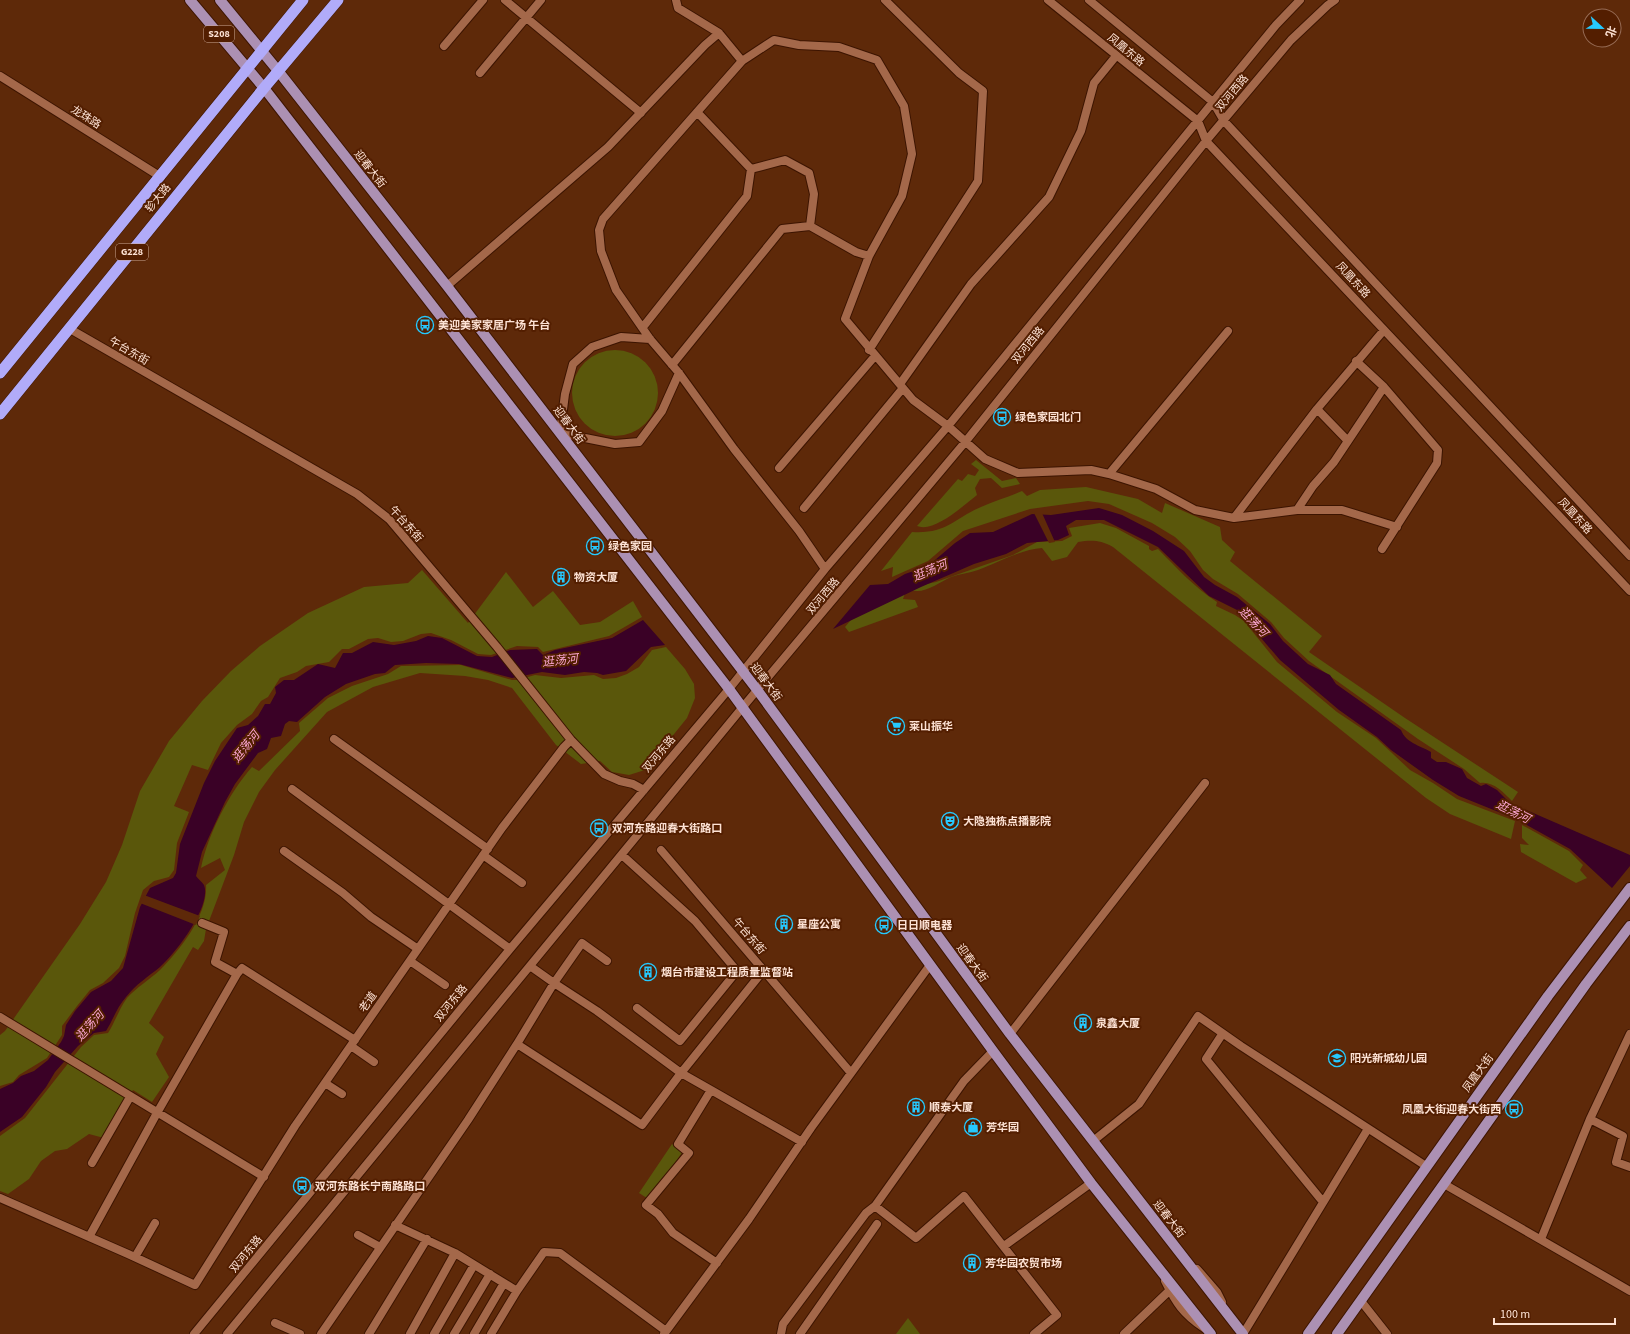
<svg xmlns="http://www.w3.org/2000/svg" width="1630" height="1334" font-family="'Source Sans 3','Noto Sans SC',sans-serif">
  <rect width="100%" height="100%" fill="#5e2909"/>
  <path fill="#5a570b" d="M572 393a43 43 0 1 1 86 0a43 43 0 1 1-86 0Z
    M 976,460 L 1002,481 L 1016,478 L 1020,484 L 1002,488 L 991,478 L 980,479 L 975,488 L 977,495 C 963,506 934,533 917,526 L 958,479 L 962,481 L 968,474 L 975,476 L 979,470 L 971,464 Z
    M 1086,487 L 1138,499 L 1162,513 L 1165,503 L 1220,527 L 1222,540 L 1235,552 L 1230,561 L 1322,636 L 1309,652 L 1405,718 L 1518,792 L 1512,801 C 1503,792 1493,781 1480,783 L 1464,769 L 1418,739 L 1309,661 L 1284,638 L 1271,622 L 1238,594 L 1213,579 L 1203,570 L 1190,551 L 1175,537 L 1152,523 L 1109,504 L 1088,501 L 1030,509 L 963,531 L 928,561 L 892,577 L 893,567 L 881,571 L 912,532 C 947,534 953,519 981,507 C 994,501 1008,497 1022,491 L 1027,496 L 1040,490 Z
    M 1100,523 L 1116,528 L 1149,546 L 1149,549 L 1152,551 L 1158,549 C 1177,568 1195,588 1217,602 L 1216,606 L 1235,615 L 1244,621 L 1277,662 L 1337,712 L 1376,738 L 1410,770 L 1433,783 L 1457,799 L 1515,821 L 1511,839 L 1450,814 L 1426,798 L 1113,547 C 1100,540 1092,540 1078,542 L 1067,557 L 1052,561 L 1042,548 C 1022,549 997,563 978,570 C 969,573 960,574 951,577 C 940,582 923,595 911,590 L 905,593 L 903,599 L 915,600 L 918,607 L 849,632 L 845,627 L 855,615 L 903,589 L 936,582 L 1013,555 L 1037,542 L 1062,541 L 1072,536 L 1069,528 Z
    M 422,570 L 468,623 L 506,572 L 533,607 L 553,591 L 580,625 L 600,622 L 633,601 L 642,617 L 609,636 L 543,652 L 538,647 L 517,646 L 491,655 L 478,654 L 451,640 L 431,633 L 421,634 L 403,641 L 391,642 L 378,638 L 368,639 L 349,649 L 342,649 L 329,662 L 306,666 L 297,672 L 280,678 L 268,697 L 261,701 L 252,714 L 237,725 L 221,743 L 208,770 L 192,765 L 174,806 L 189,812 L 177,843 L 174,870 L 169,877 L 154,881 L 143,890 L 135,913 L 125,956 L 119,968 L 103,983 L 90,990 L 77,1006 L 62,1026 L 62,1035 L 47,1058 L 19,1075 L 13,1082 L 0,1086 L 0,1035 L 5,1031 L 80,924 L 106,882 L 122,845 L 140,791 L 169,741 L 202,701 L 231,671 L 260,646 L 308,613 L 364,587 L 408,583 Z
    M 666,647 L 685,669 L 694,684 L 695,698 L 687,718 L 645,770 L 629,775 L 612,772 L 600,761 L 581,764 L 556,745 L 512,688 L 488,680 L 465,676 L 420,673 L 373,687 L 327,712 L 275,770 L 259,792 L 244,822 L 234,855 L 206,929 L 204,941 L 198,950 L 193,947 L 149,1023 L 164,1037 L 156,1054 L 169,1077 L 152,1102 L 133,1090 L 104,1138 L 89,1134 L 67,1149 L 55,1151 L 41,1161 L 29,1179 L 8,1194 L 0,1191 L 0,1136 L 25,1118 L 81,1047 L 94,1035 L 108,1033 C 115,1022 119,1009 127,998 C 136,988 150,979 160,970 C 180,950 208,915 206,885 L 225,870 L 220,858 L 201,868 C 208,834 229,793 252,767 L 259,771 L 300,731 L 299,723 L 328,698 L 352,686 L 388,674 L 401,666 L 461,665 L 512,680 L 517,680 L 535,675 L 561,678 L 594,675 L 603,679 L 616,678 L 627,674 L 639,667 L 652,650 Z
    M 1522,825 L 1569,851 L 1583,865 L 1580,870 L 1587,878 L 1576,883 L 1521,852 L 1520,844 L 1529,845 L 1522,838 Z
    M 672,1144 L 683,1151 L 650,1200 L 639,1193 Z
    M 908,1318 L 920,1334 L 896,1334 Z"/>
  <path fill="#3a0126" d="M 1099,508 L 1122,515 L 1153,531 L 1184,551 L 1204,577 L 1215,585 L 1237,597 L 1270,624 L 1283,641 L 1308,664 L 1330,675 L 1336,684 L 1401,730 C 1406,743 1419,745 1431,752 L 1431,758 L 1437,762 L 1446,762 L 1462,769 L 1467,778 L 1481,786 L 1486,784 L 1497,790 L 1510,803 L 1630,855 L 1630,866 L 1612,888 L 1570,849 L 1516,819 L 1459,796 L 1433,780 L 1391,750 L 1377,737 L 1339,710 L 1280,660 L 1237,610 L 1209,596 L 1158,547 L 1104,520 L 1076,520 L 1066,526 L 1069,535 L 1058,540 L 1027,543 L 1006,554 L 974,564 L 921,587 L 833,629 L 870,585 L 888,584 L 905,574 L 928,566 L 955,543 L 970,533 L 993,532 L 1032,514 L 1051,515 Z
    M 643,620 L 665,645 L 651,647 L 626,671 L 603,675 L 597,673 L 584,672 L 565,675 L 542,672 L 512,678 L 459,664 L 426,663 L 395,665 L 385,673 L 375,674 L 346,684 L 325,697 L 297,722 L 289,721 L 285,724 L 281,736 L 271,738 L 267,749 L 258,753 L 235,784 L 225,802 L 202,852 L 196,876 C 198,879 202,882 204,885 C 212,906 176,953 160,967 C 149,976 135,985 126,997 C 117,1007 113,1020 106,1031 L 94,1033 L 78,1046 L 55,1072 L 46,1087 L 22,1117 L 0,1132 L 0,1089 L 13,1083 L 21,1076 L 34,1071 L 48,1060 L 61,1042 L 64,1036 L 66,1025 L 75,1011 L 91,992 L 111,981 L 123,968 L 140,907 L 150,888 L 173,878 L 176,873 L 180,844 L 204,783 L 215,761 L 237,728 L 248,725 L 258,716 L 265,704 L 270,704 L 276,693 L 275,687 L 284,680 L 294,680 L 318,664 L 335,668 L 343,653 L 352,653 L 373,642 L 394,645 L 416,641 L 428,636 L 442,638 L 477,656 L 492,657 L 510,650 L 537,649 L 543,655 L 555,650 L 612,638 Z"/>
  <path fill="#5e2909" d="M 1034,513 L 1042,513 L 1055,542 L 1049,543 Z
    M 1519,805 L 1527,808 L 1524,824 L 1516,820 Z
    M 144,895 L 200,916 L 196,925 L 140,903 Z"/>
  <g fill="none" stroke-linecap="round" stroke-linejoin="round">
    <g stroke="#3c1400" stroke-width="10">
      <path id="minor" d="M 505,0 L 641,113
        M 676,0 L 678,8 L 719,33
        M 1048,0 L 1198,121 L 1206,141 L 1630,591
        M 1089,0 L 1213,102 L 1224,121 L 1630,556
        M 444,46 L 483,0
        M 742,61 L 774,40 L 799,45 L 839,47 L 877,60 L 904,106 L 912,154 L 902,196 L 869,256
        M 480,73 L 541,0
        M 0,76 L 161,177
        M 751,169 L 785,160 L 809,173 L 814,194 L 810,226
        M 447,286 L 608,147 L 705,45 L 719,33 L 742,61 L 603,219 L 599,230 L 601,251 L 616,290 L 650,339 L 679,373 L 734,449 L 799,531 L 825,569
        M 643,327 L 747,196 L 751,169 L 697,112
        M 70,329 L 357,494 L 389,519 L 497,647 L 571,740 L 604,774 L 620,781 L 633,784 L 644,790
        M 650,339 L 621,337 L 592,347 L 573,364 L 565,394 L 560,433 L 615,444 L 639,442 L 662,411 L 679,373
        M 869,350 L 978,181 L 983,91 L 959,73 L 885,0
        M 1356,361 L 1384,387 L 1438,450 L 1437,463 L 1382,549
        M 672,365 L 782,229 L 810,226 L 856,252 L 869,256 L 845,319 L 913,400 L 948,426 L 985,459 L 1018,473 L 1091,470 L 1109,474 L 1156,489 L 1195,510 L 1234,518 L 1317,409 L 1384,330
        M 900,384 L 971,284 L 1049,197 L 1081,131 L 1094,83 L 1116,56
        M 1384,387 L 1334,462 L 1313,486 L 1297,510 L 1342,510 L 1397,527
        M 1317,409 L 1347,440
        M 779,468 L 875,356
        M 1109,474 L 1228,331
        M 804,508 L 903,388
        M 1234,518 L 1297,510
        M 334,739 L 488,849
        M 292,789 L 510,949
        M 661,850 L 851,1073
        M 284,851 L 343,893 L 371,917 L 418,949
        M 483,855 L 522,883
        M 622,855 L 695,921 L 737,971 L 680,1041 L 637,1008
        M 410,961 L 445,985
        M 530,966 L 554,983 L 582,943 L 607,961
        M 237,974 L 242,968 L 355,1040
        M 0,1017 L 264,1177
        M 1010,1034 L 1205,783
        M 1221,1036 L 1206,1059 L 1323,1202
        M 351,1046 L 374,1062
        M 325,1083 L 342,1094
        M 711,1090 L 681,1073 L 759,976
        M 1590,1119 L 1630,1034
        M 1093,1141 L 1139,1104 L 1198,1016 L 1241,1046 L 1426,1166
        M 92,1163 L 130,1097
        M 1444,1184 L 1630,1291
        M 0,1198 L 128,1254 L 195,1285 L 295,1126 L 502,828 L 564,747 L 571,740
        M 875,1206 L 916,1238 L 964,1196 L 1057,1315 L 1034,1334
        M 395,1225 L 455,1253 L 517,1291
        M 358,1235 L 380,1247
        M 89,1237 L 157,1113 L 237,974 L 215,962 L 224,932 L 202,923
        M 1541,1239 L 1590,1119 L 1623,1136 L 1616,1162 L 1630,1167
        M 1004,1246 L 1091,1183
        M 135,1257 L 155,1223
        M 717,1263 L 673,1233 L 658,1214 L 646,1205 L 689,1153 L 678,1144 L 711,1090 L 802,1142
        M 1197,1269 L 1217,1292 L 1222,1302
        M 1165,1281 C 1176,1303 1183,1314 1204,1328
        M 1361,1301 L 1387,1334
        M 275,1323 L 300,1334
        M 194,1334 L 510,949 L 729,689 L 825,569 L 948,426 L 1276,25 L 1300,0
        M 227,1334 L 742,708 L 966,441 L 1206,141 L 1291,40 L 1328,5 L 1335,0
        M 321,1334 L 468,1120 L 517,1044 L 642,1125 L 681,1073 L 597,1011 L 554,983 L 517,1044
        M 369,1334 L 427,1239
        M 410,1334 L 455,1253
        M 434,1334 L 474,1265
        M 454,1334 L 490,1274
        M 474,1334 L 504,1283
        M 491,1334 L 517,1291 L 544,1252 L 560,1253 L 666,1331
        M 664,1334 L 749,1219 L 811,1128 L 930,965
        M 781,1334 L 783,1324 L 866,1213 L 875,1206 L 964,1081 L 993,1051
        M 800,1334 L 877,1224
        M 1124,1334 L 1170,1290
        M 1243,1334 L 1366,1132"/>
    </g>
    <g stroke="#3c1400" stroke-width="12">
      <path id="major" d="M 190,0 L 264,88 L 729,689 L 993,1051 L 1091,1183 L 1211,1334
        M 220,0 L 279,72 L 447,286 L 758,691 L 1010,1034 L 1243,1334
        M 1308,1334 L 1548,996 L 1630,888
        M 1337,1334 L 1586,984 L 1630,926"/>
    </g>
    <g stroke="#3c1400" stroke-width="12">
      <path id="highway" d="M 0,373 L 303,0
        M 0,414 L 264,88 L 338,0"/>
    </g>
    <use href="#minor" stroke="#a4684a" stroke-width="8"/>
    <use href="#major" stroke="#ac90b3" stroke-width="10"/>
    <use href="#highway" stroke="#b1abf9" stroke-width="11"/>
  </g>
  <defs>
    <g id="bus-ring" transform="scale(0.9)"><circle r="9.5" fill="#531e00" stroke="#26c9fe" stroke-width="1.5"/><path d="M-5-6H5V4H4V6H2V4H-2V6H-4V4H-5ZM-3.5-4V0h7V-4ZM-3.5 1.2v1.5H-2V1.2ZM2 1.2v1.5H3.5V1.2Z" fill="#26c9fe"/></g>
    <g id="building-ring" transform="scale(0.9)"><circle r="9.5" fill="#531e00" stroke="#26c9fe" stroke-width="1.5"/><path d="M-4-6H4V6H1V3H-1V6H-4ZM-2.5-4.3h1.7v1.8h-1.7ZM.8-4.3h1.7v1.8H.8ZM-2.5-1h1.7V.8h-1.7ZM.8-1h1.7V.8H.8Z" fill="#26c9fe"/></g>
    <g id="supermarket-ring" transform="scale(0.9)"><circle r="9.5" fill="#531e00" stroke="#26c9fe" stroke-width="1.5"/><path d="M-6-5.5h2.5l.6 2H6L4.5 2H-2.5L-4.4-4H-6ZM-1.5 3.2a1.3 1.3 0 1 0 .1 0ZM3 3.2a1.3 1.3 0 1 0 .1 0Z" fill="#26c9fe"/></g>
    <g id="theatre-ring" transform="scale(0.9)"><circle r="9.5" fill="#531e00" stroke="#26c9fe" stroke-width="1.5"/><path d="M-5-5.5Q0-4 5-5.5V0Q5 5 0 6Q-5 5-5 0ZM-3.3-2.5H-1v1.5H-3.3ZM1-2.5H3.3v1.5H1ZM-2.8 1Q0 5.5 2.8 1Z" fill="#26c9fe"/></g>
    <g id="school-ring" transform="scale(0.9)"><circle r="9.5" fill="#531e00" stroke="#26c9fe" stroke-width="1.5"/><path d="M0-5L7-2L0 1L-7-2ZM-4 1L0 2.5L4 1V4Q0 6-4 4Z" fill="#26c9fe"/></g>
    <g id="shop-ring" transform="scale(0.9)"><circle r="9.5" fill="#531e00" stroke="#26c9fe" stroke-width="1.5"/><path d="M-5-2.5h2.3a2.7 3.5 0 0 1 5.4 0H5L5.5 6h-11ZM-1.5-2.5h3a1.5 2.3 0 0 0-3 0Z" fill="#26c9fe"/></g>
  </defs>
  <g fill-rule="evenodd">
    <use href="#bus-ring" x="425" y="325"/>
    <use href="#bus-ring" x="1002" y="417"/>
    <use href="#bus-ring" x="595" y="546"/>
    <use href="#building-ring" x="561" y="577"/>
    <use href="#supermarket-ring" x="896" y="726"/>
    <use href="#theatre-ring" x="950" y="821"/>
    <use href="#bus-ring" x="599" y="828"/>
    <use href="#building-ring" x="784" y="924"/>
    <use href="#bus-ring" x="884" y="925"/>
    <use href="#building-ring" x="648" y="972"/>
    <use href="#building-ring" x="1083" y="1023"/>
    <use href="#school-ring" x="1337" y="1058"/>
    <use href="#building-ring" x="916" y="1107"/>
    <use href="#bus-ring" x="1514" y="1109"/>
    <use href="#shop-ring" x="973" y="1127"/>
    <use href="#bus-ring" x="302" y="1186"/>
    <use href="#building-ring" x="972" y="1263"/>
  </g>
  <g text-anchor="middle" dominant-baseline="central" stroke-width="4" stroke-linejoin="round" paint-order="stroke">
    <g fill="#531e00" stroke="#caa794" stroke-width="1">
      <rect x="204" y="26" width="30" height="16" rx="3"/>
      <rect x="116" y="244" width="32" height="16" rx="3"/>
    </g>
    <g font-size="10" font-weight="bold" fill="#fde2d4">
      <text x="219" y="34">S208</text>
      <text x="132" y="252">G228</text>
    </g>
    <g font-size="11" fill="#fde2d4" stroke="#531e00">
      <text transform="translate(1126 50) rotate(39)">凤凰东路</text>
      <text transform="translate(1232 93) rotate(-50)">双河西路</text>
      <text transform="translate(86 117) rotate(32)">龙珠路</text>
      <text transform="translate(370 169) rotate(52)">迎春大街</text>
      <text transform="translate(158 198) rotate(-51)">轸大路</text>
      <text transform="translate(1353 280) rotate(47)">凤凰东路</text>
      <text transform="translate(1028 345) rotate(-51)">双河西路</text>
      <text transform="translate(129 351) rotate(30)">午台东街</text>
      <text transform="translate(569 425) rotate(53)">迎春大街</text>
      <text transform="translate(1575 516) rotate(47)">凤凰东路</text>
      <text transform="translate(406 524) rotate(48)">午台东街</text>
      <text transform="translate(823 596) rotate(-50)">双河西路</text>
      <text transform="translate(766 682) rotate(53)">迎春大街</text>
      <text transform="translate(659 754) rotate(-50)">双河东路</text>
      <text transform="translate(749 936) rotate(49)">午台东街</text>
      <text transform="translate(972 963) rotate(54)">迎春大街</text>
      <text transform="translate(368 1002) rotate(-55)">老道</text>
      <text transform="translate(451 1003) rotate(-51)">双河东路</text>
      <text transform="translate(1478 1073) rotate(-54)">凤凰大街</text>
      <text transform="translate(1169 1219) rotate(52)">迎春大街</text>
      <text transform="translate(246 1254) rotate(-51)">双河东路</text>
    </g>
    <g font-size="11" font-weight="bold" fill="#fde2d4" stroke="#531e00" text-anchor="start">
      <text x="438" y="325">美迎美家家居广场 午台</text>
      <text x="1015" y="417">绿色家园北门</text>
      <text x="608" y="546">绿色家园</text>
      <text x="574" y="577">物资大厦</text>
      <text x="909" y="726">莱山振华</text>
      <text x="963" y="821">大隐独栋点播影院</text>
      <text x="612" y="828">双河东路迎春大街路口</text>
      <text x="797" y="924">星座公寓</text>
      <text x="897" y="925">日日顺电器</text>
      <text x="661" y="972">烟台市建设工程质量监督站</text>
      <text x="1096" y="1023">泉鑫大厦</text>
      <text x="1350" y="1058">阳光新城幼儿园</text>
      <text x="929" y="1107">顺泰大厦</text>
      <text x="1501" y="1109" text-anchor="end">凤凰大街迎春大街西</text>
      <text x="986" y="1127">芳华园</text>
      <text x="315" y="1186">双河东路长宁南路路口</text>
      <text x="985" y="1263">芳华园农贸市场</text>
    </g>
    <g font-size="12" font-style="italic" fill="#fba6d3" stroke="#531e00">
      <text transform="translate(930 571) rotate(-23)">逛荡河</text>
      <text transform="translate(1253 622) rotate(47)">逛荡河</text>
      <text transform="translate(560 661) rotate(-6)">逛荡河</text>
      <text transform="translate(246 747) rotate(-51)">逛荡河</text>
      <text transform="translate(1513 812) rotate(27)">逛荡河</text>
      <text transform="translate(90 1026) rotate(-48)">逛荡河</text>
    </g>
  </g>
  <g transform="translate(1602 28) rotate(112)"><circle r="19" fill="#531e00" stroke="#976c55"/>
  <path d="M0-3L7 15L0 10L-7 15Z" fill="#26c9fe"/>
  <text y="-6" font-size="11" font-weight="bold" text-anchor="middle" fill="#fde2d4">北</text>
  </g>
  <path d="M1494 1318v6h121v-6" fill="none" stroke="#fde2d4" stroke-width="2"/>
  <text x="1500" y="1318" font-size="12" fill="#fde2d4" stroke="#531e00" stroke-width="3" paint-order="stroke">100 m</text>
</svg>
